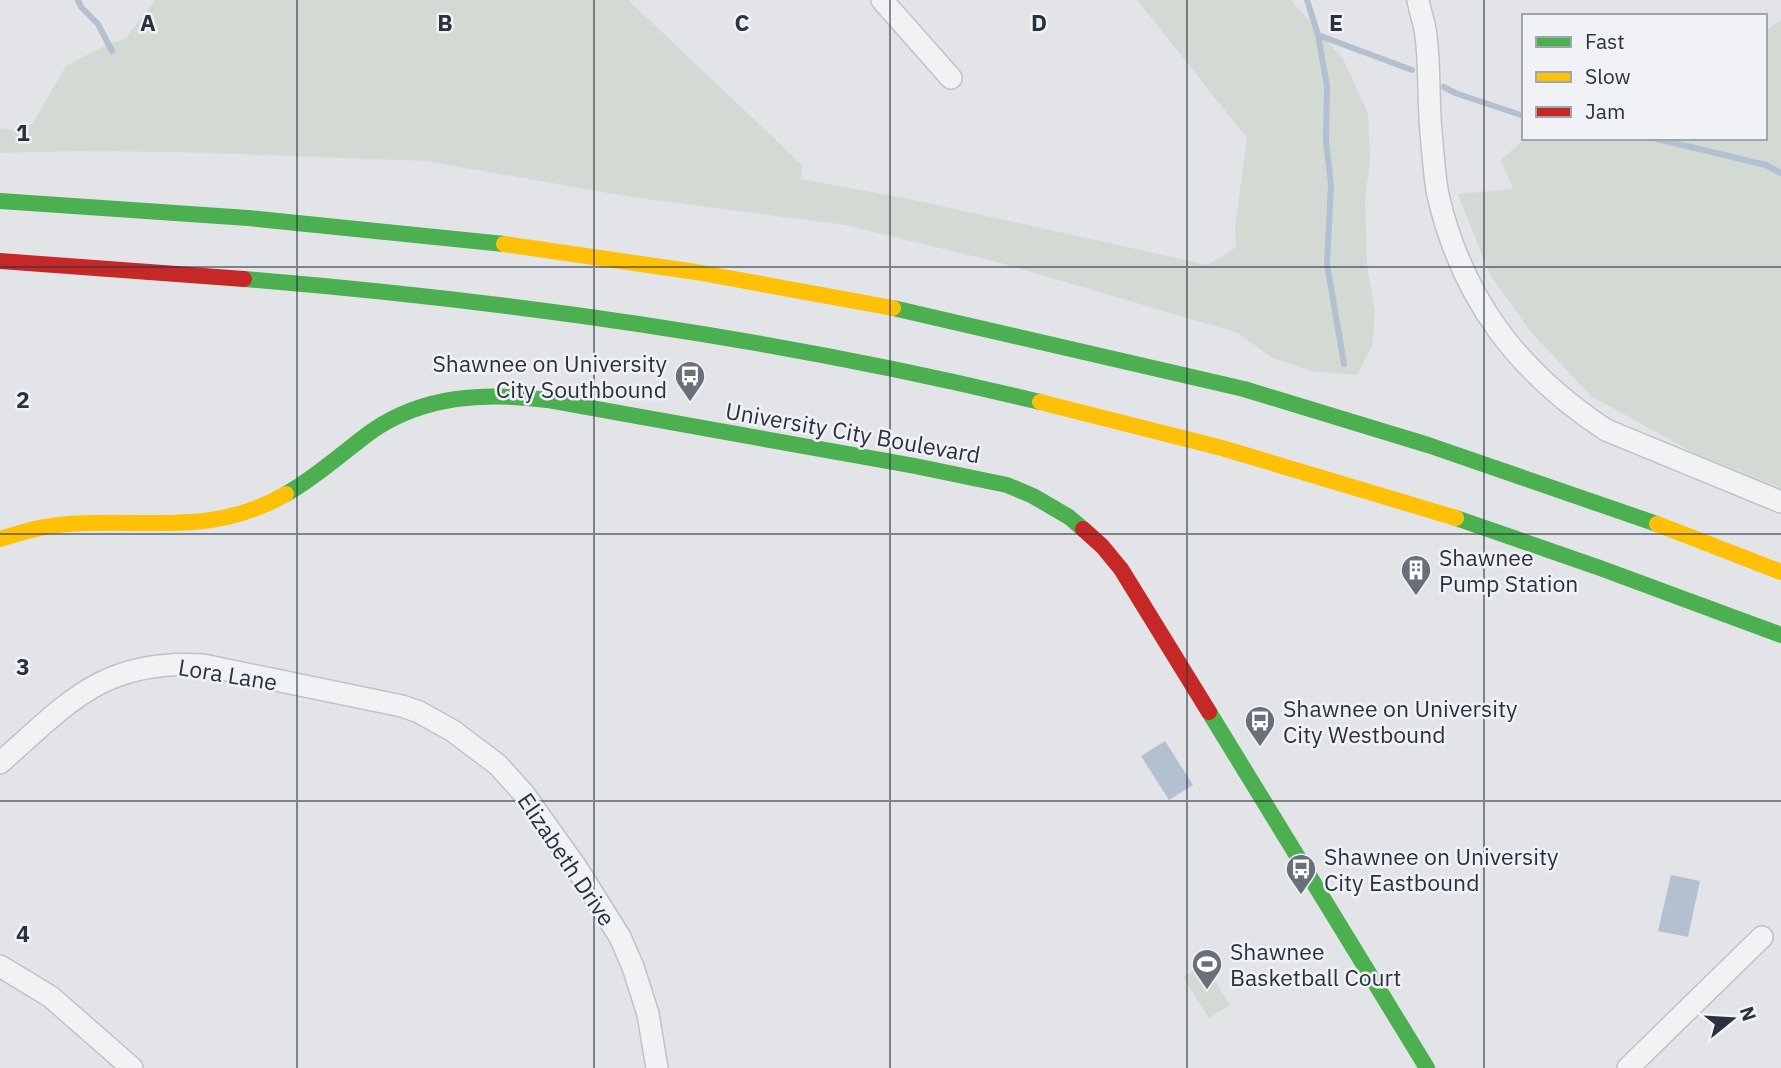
<svg xmlns="http://www.w3.org/2000/svg" width="1781" height="1068" font-family="'IBM Plex Sans',sans-serif">
  <rect width="100%" height="100%" fill="#e2e4e7"/>
  <path fill="#d2dad3" d="M 156,0 L 628,0 L 802,165 L 801,179 L 909,199 L 1208,265 L 1236,247 L 1235,228 L 1247,138 L 1137,0 L 1291,0 L 1343,59 L 1368,113 L 1370,159 L 1365,202 L 1367,265 L 1375,312 L 1372,346 L 1357,375 L 1311,371 L 1271,357 L 1238,333 L 997,262 L 846,225 L 631,197 L 427,161 L 179,152 L 83,151 L 0,153 L 0,128 L 13,130 L 32,124 L 66,66 L 108,44 L 125,39 Z
    M 1781,20 L 1781,488 L 1696,454 L 1591,396 L 1531,332 L 1489,273 L 1458,194 L 1513,189 L 1501,160 L 1526,138 L 1765,138 L 1765,31 Z
    M 1204,964 L 1230,1005 L 1209,1018 L 1183,977 Z"/>
  <path fill="#b2c0d1" d="M 1165,741 L 1193,785 L 1169,800 L 1141,756 Z
    M 1671,875 L 1700,881 L 1688,937 L 1658,931 Z"/>
  <g fill="none" stroke-linecap="round" stroke-linejoin="round">
    <path stroke="#b2c0d1" stroke-width="6" d="M 78,0 L 81,7 L 98,24 L 112,51
      M 1307,0 L 1318,35 L 1327,86 L 1326,141 L 1331,185 L 1327,264 L 1344,364
      M 1318,35 L 1412,70
      M 1444,87 L 1455,93 L 1524,116
      M 1653,138 L 1766,165 L 1781,173"/>
    <g stroke="#c0c2c5" stroke-width="24">
      <path id="street" d="M 882,0 L 951,78
        M 1418,0 C 1420,12 1425,24 1426,36 C 1430,67 1428,100 1431,132 C 1433,152 1434,175 1438,195 C 1462,299 1518,372 1606,430 L 1781,502
        M 0,763 C 69,702 103,659 203,665 L 402,706 L 419,712 L 453,731 L 498,765 L 524,794 L 576,867 L 620,937 L 633,967 L 648,1014 L 657,1068
        M 0,966 L 51,997 L 132,1068
        M 1628,1068 L 1762,937"/>
    </g>
    <use href="#street" stroke="#f1f2f4" stroke-width="21"/>
    <path stroke="#4caf50" stroke-width="16" d="M 0,201 L 248,218 L 504,244
      M 244,279 C 512,301 778,338 1040,402
      M 893,308 L 1244,389 L 1428,445 L 1657,524
      M 286,494 C 317,477 343,452 372,431 C 424,395 486,392 547,400 L 915,466 L 1007,485 L 1033,496 L 1069,517 L 1083,529
      M 1456,518 L 1600,568 L 1781,635
      M 1209,712 L 1427,1068"/>
    <path stroke="#ffc107" stroke-width="16" d="M 504,244 L 696,272 L 893,308
      M 1040,402 L 1222,448 L 1456,518
      M 1657,524 L 1781,572
      M 0,539 C 19,533 38,527 58,525 C 140,516 208,539 286,494"/>
    <path stroke="#c62828" stroke-width="16" d="M 0,261 L 244,279
      M 1083,529 L 1102,546 L 1121,569 L 1209,712"/>
  </g>
  <path fill="none" stroke="#2a313f" stroke-width="2" stroke-opacity="0.55" d="M 297,0 L 297,1068M 594,0 L 594,1068M 890,0 L 890,1068M 1187,0 L 1187,1068M 1484,0 L 1484,1068M 0,267 L 1781,267M 0,534 L 1781,534M 0,801 L 1781,801"/>
  <defs>
    <g id="bus-pin" transform="scale(1.575)"><path d="M0 17L-7.5 6A9.5 9.5 0 1 1 7.5 6Z" fill="#6a707a" stroke="#f0f2f6"/><path d="M-5-6H5V4H4V6H2V4H-2V6H-4V4H-5ZM-3.5-4V0h7V-4ZM-3.5 1.2v1.5H-2V1.2ZM2 1.2v1.5H3.5V1.2Z" fill="#fff"/></g>
    <g id="building-pin" transform="scale(1.575)"><path d="M0 17L-7.5 6A9.5 9.5 0 1 1 7.5 6Z" fill="#6a707a" stroke="#f0f2f6"/><path d="M-4-6H4V6H1V3H-1V6H-4ZM-2.5-4.3h1.7v1.8h-1.7ZM.8-4.3h1.7v1.8H.8ZM-2.5-1h1.7V.8h-1.7ZM.8-1h1.7V.8H.8Z" fill="#fff"/></g>
    <g id="stadium-pin" transform="scale(1.575)"><path d="M0 17L-7.5 6A9.5 9.5 0 1 1 7.5 6Z" fill="#6a707a" stroke="#f0f2f6"/><path d="M0-5a6.5 5 0 1 0 0 10a6.5 5 0 1 0 0-10ZM-3.5-1.8h7v3.6h-7Z" fill="#fff"/></g>
  </defs>
  <g fill-rule="evenodd">
    <use href="#bus-pin" x="690" y="376"/>
    <use href="#building-pin" x="1416" y="570"/>
    <use href="#bus-pin" x="1260" y="721"/>
    <use href="#bus-pin" x="1301" y="869"/>
    <use href="#stadium-pin" x="1207" y="964"/>
  </g>
  <g text-anchor="middle" dominant-baseline="central" stroke-width="5" stroke-linejoin="round" paint-order="stroke">
    <g font-size="23" fill="#2a313f" stroke="#f0f2f6" text-anchor="start">
      <text x="667" y="363" text-anchor="end">Shawnee on University<tspan x="667" dy="26">City Southbound</tspan></text>
      <text x="1439" y="557">Shawnee<tspan x="1439" dy="26">Pump Station</tspan></text>
      <text x="1283" y="708">Shawnee on University<tspan x="1283" dy="26">City Westbound</tspan></text>
      <text x="1324" y="856">Shawnee on University<tspan x="1324" dy="26">City Eastbound</tspan></text>
      <text x="1230" y="951">Shawnee<tspan x="1230" dy="26">Basketball Court</tspan></text>
    </g>
    <g font-size="23" fill="#2a313f" stroke="#f0f2f6">
      <text transform="translate(853 432) rotate(10)">University City Boulevard</text>
      <text transform="translate(228 674) rotate(9)">Lora Lane</text>
      <text transform="translate(567 859) rotate(56)">Elizabeth Drive</text>
    </g>
  </g>
  <g font-size="23" text-anchor="middle" font-weight="bold" fill="#2a313f" stroke="#f0f2f6" stroke-width="5" stroke-linejoin="round" paint-order="stroke">
    <text x="148" y="31">A</text>
    <text x="445" y="31">B</text>
    <text x="742" y="31">C</text>
    <text x="1039" y="31">D</text>
    <text x="1336" y="31">E</text>
    <text x="23" y="141">1</text>
    <text x="23" y="408">2</text>
    <text x="23" y="675">3</text>
    <text x="23" y="942">4</text>
  </g>
  <rect x="1522" y="14" width="245" height="126" fill="#f0f2f6" stroke="#a1a5ad" stroke-width="2"/>
  <rect x="1536" y="37" width="35" height="10" fill="#4caf50" stroke="#a1a5ad" stroke-width="2"/>
  <text x="1585" y="49" font-size="21" fill="#2a313f">Fast</text>
  <rect x="1536" y="72" width="35" height="10" fill="#ffc107" stroke="#a1a5ad" stroke-width="2"/>
  <text x="1585" y="84" font-size="21" fill="#2a313f">Slow</text>
  <rect x="1536" y="107" width="35" height="10" fill="#c62828" stroke="#a1a5ad" stroke-width="2"/>
  <text x="1585" y="119" font-size="21" fill="#2a313f">Jam</text>
  <g transform="translate(1732 1019) rotate(72)" stroke="#f0f2f6" stroke-width="5" paint-order="stroke">
  <path d="M0-5L12 26L0 18L-12 26Z" fill="#2a313f"/>
  <text y="-10" font-size="19" font-weight="bold" text-anchor="middle" fill="#2a313f">N</text>
  </g>
</svg>
